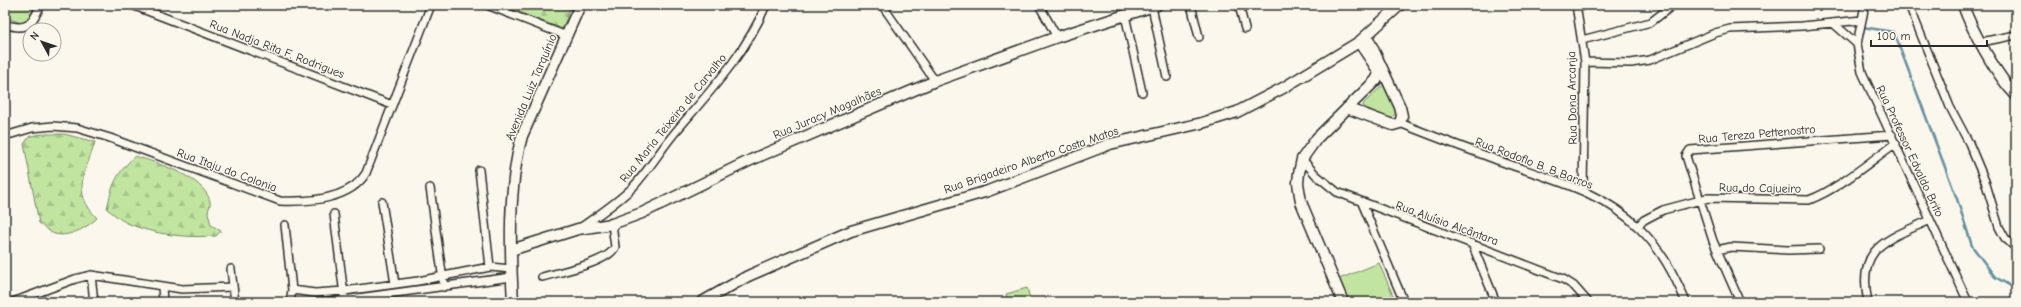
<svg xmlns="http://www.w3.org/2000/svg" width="2021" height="307" font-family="'Comic Neue',sans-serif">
  <defs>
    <pattern id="forest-firs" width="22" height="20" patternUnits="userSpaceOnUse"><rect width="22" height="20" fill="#c1e5a0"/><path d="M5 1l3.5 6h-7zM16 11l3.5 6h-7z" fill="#a6c58a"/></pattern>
  </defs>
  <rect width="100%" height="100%" fill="#fbf7ec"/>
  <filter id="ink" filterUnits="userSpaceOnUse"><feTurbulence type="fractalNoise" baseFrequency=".025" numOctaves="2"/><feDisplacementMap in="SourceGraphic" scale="8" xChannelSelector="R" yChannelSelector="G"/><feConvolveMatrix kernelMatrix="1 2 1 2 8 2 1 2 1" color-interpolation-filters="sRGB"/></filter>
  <g filter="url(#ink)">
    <path fill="url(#forest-firs)" stroke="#768866" d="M 500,5 L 571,5 L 562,30 Z
      M 43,134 L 64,134 L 95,142 C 86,173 70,190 97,218 C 88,227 69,238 55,234 C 50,233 44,226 39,223 L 24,144 L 30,136 Z
      M 135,156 C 157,163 203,176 210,201 C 211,205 208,209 208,213 C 209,217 210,221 211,225 L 221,231 L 216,236 C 187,238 154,235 127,223 C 120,220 113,213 107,209 C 112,184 117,173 135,156 Z"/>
    <path fill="#c1e5a0" stroke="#768866" d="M 5,5 L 35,5 L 26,25 L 5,17 Z
      M 1384,84 L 1397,113 L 1390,119 L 1364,107 L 1363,104 Z
      M 1379,263 L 1396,302 L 1348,302 L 1339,279 Z
      M 1027,288 L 1031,302 L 1008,302 L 1006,294 Z"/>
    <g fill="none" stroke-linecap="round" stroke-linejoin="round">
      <path stroke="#65909f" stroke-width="2.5" d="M 1850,25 L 1894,32 L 1957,199 L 1972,246 L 1995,277 L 2016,289"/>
      <g stroke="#2b2b2b" stroke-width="10">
        <path id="street" d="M 132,5 L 392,105
          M 487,5 L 567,36
          M 882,5 L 935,81
          M 1039,5 L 1057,37
          M 1191,5 L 1199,37
          M 1239,5 L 1245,29
          M 1576,5 L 1585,62 L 1583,191
          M 1865,5 L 1857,44 L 1862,72 L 1968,302
          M 1909,5 L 1950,107 L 1969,143 L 1985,181 L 1999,227 L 2005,238 L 2016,248
          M 1152,7 L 1167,77
          M 1577,8 L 1586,5
          M 1125,15 L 1142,92
          M 1833,23 L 1857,44
          M 5,24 C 27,32 32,24 41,5
          M 1582,40 L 1651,22 L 1673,5
          M 1981,42 L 2016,35
          M 1585,62 L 1631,63 L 1650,60 L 1715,33 L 1730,29 L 1802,26 L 1862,20
          M 1400,123 C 1432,136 1465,148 1497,160 C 1545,178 1602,190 1639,228 C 1661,249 1674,274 1686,302
          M 5,136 L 32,128 L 53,126 L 77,128 L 110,138 L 280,201 C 309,202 350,200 366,173 L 431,5
          M 1302,159 L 1316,175 L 1337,192 L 1563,279 L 1574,286 L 1588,302
          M 479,170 L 490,267
          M 430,188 L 444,287
          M 382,202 L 395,284
          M 1362,203 L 1404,302
          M 334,214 L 344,295
          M 285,225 L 292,290 L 290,302
          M 1638,226 L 1644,220 L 1663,210 L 1708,198 L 1809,200 C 1839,189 1870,161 1896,143
          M 580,228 C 598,215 617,203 633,187 C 650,169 662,147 678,129 C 711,90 746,53 766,5
          M 1472,244 L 1496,302
          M 1717,250 L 1731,247 L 1788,250 L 1819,249
          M 231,269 L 235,302
          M 91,275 L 94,302
          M 542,277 C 559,272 608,263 615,247 L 612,224
          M 162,287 L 163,302
          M 292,290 L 315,293 L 344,291 L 418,281 L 490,267 L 511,269
          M 13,302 L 75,279 L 91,275 L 182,289 L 233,287
          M 329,302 L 512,277
          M 1740,302 L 1713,241 L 1686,156 L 1690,150 L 1892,135
          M 1868,302 C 1856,246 1887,240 1930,220"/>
      </g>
      <g stroke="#2b2b2b" stroke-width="13">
        <path id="secondary" d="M 1963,5 C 1971,29 1998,78 2016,95
          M 1347,108 L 1393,125 L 1400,123 L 1402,116 L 1400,107 L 1367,36
          M 511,250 L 578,229 L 612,224 L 642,213 L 753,159 L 935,81 L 1057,37 L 1157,5
          M 513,302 C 510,249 508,187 522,136 L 580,5
          M 702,302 L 748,276 L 851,231 L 988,191 L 1110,144 L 1202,123 L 1237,112 L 1283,88 L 1359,42 L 1400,5
          M 1343,302 L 1301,202 L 1298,183 L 1299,173 L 1302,159 L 1317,138 L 1376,80 L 1379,74 L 1377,69 L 1359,42"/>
      </g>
      <use href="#street" stroke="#fbf7ec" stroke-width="7"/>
      <use href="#secondary" stroke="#fbf7ec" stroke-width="10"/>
    </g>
  </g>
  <g text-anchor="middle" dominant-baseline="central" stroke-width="3" stroke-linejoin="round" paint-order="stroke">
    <g font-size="12" fill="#2b2b2b" stroke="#fbf7ec">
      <text transform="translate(277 49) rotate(21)">Rua Nadja Rita F. Rodrigues</text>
      <text transform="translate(531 87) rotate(-67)">Avenida Luiz Tarquínio</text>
      <text transform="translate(1572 98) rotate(-91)">Rua Dona Arcanja</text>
      <text transform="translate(827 113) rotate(-23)">Rua Juracy Magalhães</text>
      <text transform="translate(673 118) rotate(-51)">Rua Maria Teixeira de Carvalho</text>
      <text transform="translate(1757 134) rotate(-5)">Rua Tereza Pettenostro</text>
      <text transform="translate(1910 151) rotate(65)">Rua Professor Edvaldo Brito</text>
      <text transform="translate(1031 160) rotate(-19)">Rua Brigadeiro Alberto Costa Matos</text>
      <text transform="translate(1534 163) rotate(21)">Rua Rodoflo B. B Barros</text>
      <text transform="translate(227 170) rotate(20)">Rua Itaju do Colonia</text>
      <text transform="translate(1760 188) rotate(1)">Rua do Cajueiro</text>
      <text transform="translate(1447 223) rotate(20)">Rua Aluísio Alcântara</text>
    </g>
  </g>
  <rect width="2021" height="307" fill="none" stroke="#fbf7ec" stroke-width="20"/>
  <rect x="10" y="10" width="2001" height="287" fill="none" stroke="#2b2b2b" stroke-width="1.5" filter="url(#ink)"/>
  <g transform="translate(42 42) rotate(310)"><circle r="19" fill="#fbf7ec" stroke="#a8a59f"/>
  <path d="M0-3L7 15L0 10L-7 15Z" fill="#2b2b2b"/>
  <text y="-6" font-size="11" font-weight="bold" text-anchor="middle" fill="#2b2b2b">N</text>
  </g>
  <path d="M1871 40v6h116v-6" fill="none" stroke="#2b2b2b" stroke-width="2"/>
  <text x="1877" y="40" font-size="12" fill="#2b2b2b" stroke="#fbf7ec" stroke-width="3" paint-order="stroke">100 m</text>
</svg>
